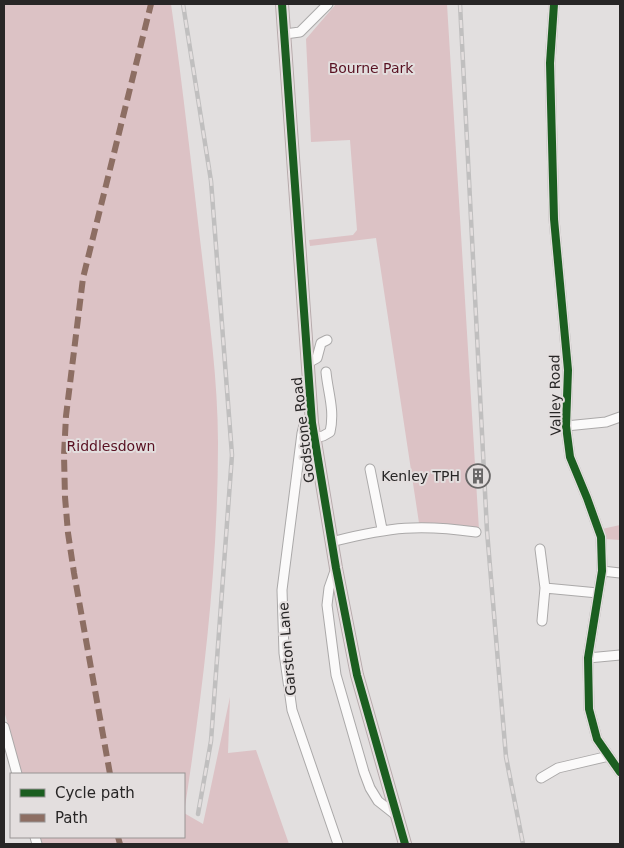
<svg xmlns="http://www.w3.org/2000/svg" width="624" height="848" font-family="'DejaVu Sans',sans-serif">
  <rect width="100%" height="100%" fill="#e2dfdf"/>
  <path fill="#dcc2c5" d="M 4,4 L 171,4 C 183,88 192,171 202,256 C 209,318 218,380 218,443 C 218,568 203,690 184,813 L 203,824 L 230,697 L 228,753 L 256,750 L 289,844 L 42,844 L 40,837 L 184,837 L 184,774 L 22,774 L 4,711 Z
    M 336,4 L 447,4 L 479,530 L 419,523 L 376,238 L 310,246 L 309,240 L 353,235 L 357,230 L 350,140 L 311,142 L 306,39 Z
    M 620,525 L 620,540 L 605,539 L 602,529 Z"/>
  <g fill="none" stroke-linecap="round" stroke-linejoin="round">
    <g stroke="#aba9a9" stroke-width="11">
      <path id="minor" d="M 554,4 L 550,63 L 551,104 L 554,219 L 568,370 L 566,426 L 570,457 L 587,498 L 601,537 L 602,571 L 588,658 L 589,709 L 597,739 L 620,772
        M 285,34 L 300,32 L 328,4
        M 308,363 L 317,358 L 321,343 L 327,340
        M 312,423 L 304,425 L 302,433 L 282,590 L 284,653 L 292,710 L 338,844
        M 566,426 L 606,422 L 620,417
        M 314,438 L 323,436 L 330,432 C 335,410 328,393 326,372
        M 370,469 L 382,529
        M 331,539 L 335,541 C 391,527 419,524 476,532
        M 540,549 L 545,588 L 542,621
        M 336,568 L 329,588 L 327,605 L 336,675 L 364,772 L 370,788 L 378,801 L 397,816
        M 602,571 L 620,573
        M 545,588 L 598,593
        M 588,658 L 620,655
        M 4,727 L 17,774
        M 541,778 L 558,768 L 609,756
        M 35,837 L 37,844"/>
    </g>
    <g stroke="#b7abac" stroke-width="14">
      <path id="highway" d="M 282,4 L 312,423 L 336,568 L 357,675 L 405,844"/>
    </g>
    <use href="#minor" stroke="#fbfafa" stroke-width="9"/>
    <use href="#highway" stroke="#eadfe1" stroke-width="12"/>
    <g stroke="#c0bfbf" stroke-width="4.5">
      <path id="rail" d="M 183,4 L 211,181 L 232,455 L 211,741 L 198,814
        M 460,4 L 487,531 L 506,757 L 523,844"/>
    </g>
    <use href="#rail" stroke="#e3dede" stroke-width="2.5" stroke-dasharray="8" stroke-linecap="butt"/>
    <path stroke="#8d6e63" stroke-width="6" stroke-dasharray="12 6" stroke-linecap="butt" d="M 110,774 L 74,573 L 68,533 L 65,497 L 64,455 L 66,416 L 83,278 L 151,4
      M 118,837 L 120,844"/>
    <g stroke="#e3dede" stroke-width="11">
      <path id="cycleway" d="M 282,4 L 312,423 L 336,568 L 357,675 L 405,844
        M 554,4 L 550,63 L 551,104 L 554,219 L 568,370 L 566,426 L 570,457 L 587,498 L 601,537 L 602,571 L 588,658 L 589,709 L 597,739 L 620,772"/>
    </g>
    <use href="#cycleway" stroke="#1b5e20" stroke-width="8"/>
  </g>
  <defs>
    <g id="building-ring" transform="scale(1.25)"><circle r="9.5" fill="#e3dede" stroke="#696767" stroke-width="1.5"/><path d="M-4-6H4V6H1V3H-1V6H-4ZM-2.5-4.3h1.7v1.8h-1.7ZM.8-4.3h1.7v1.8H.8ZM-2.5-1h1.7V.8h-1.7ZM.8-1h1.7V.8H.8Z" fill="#696767"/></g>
  </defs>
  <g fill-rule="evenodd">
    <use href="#building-ring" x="478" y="476"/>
  </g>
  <g text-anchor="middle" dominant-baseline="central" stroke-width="4" stroke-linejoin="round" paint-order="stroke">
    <g font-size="14" fill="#591122" stroke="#e3dede">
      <text x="371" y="68">Bourne Park</text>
      <text x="111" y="446">Riddlesdown</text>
    </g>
    <g font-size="14" fill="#282626" stroke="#e3dede">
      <text transform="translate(555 395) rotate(-91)">Valley Road</text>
      <text transform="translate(303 430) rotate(-97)">Godstone Road</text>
      <text transform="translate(287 649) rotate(-95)">Garston Lane</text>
    </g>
    <g font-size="14" fill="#282626" stroke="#e3dede" text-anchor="end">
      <text x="460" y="476">Kenley TPH</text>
    </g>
  </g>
  <rect width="624" height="848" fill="none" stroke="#282626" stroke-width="10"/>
  <rect x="10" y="773" width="175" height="65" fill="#e3dede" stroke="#989494"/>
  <rect x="20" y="789" width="25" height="8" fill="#1b5e20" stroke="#989494"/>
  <text x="55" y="798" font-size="15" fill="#282626">Cycle path</text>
  <rect x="20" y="814" width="25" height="8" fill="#8d6e63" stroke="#989494"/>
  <text x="55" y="823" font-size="15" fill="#282626">Path</text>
</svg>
